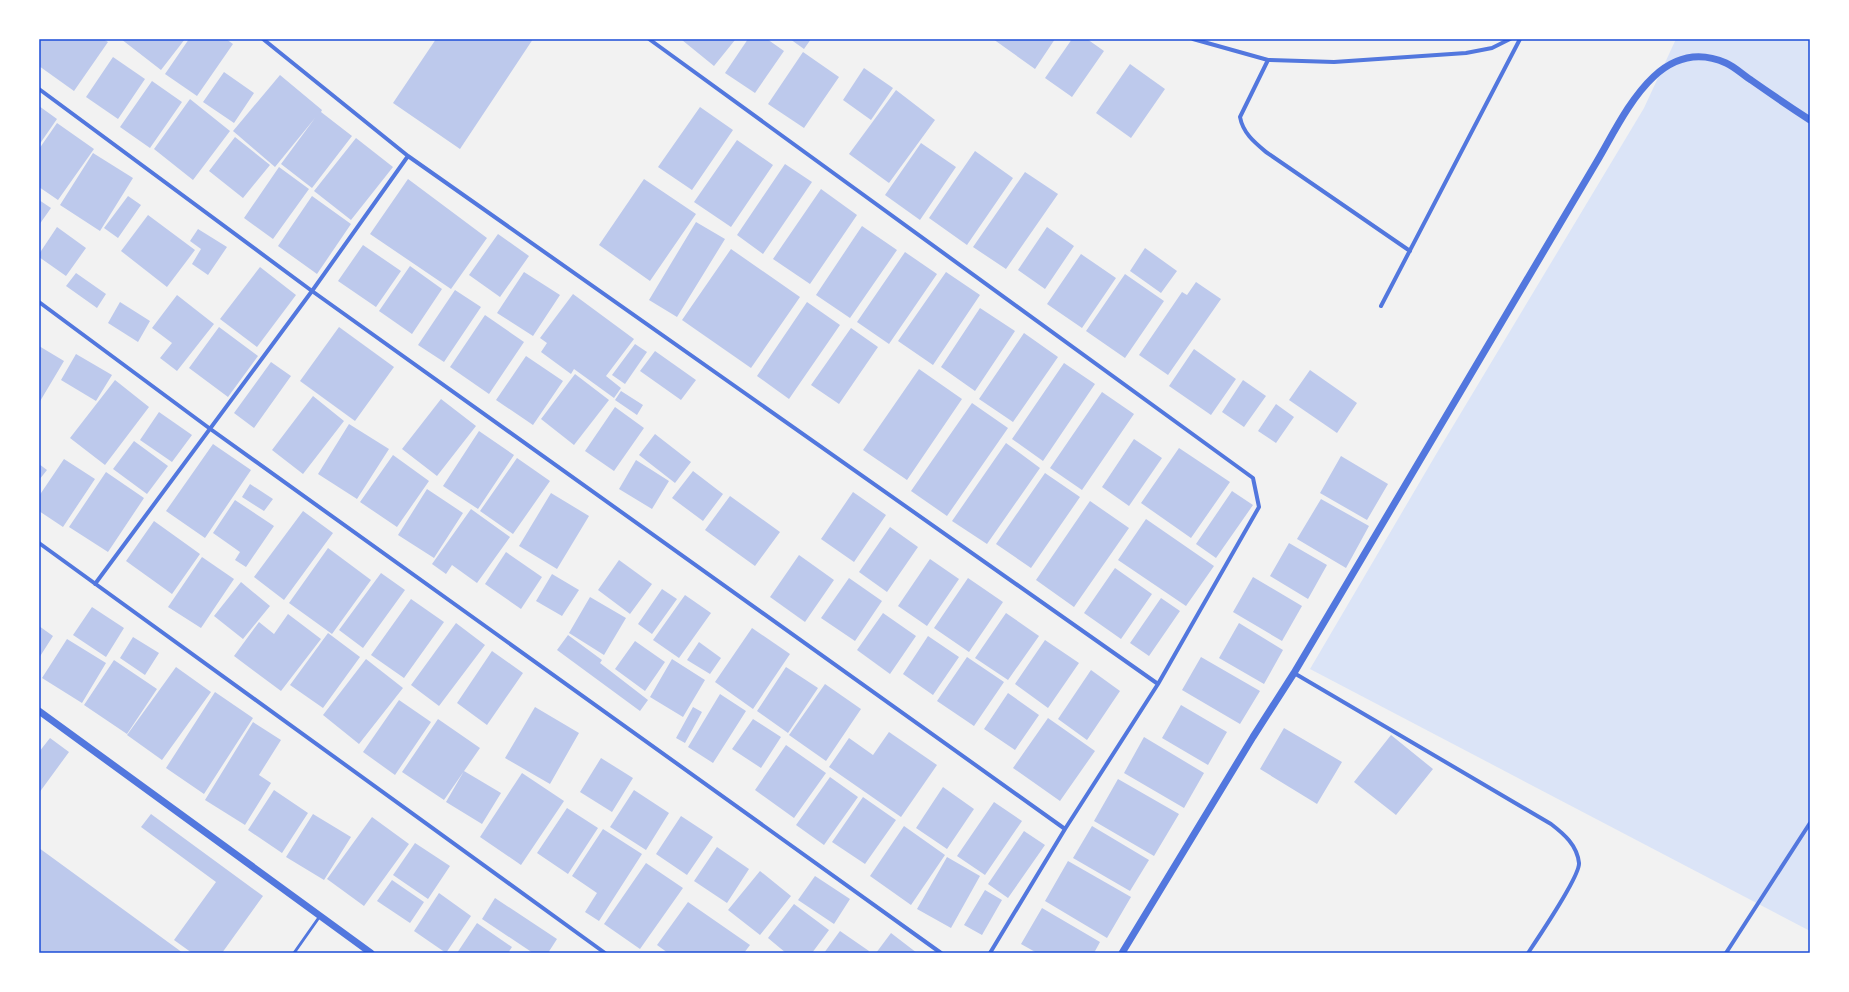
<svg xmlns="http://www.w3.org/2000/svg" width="1849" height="992" font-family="Literata,serif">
  <rect width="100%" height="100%" fill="#f2f2f2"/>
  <path fill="#dbe4f7" d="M 1676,39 L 1810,39 L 1810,931 L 1310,669 L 1438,451 L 1644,108 Z"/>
  <path fill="#bdc9ec" d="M 39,39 L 103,39 L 108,42 L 74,91 L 39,66 Z
    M 121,39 L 185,39 L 161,70 Z
    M 189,39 L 226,39 L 233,44 L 197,96 L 165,74 Z
    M 436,39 L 533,39 L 460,149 L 393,103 Z
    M 684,39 L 734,39 L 735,40 L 714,66 L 682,40 Z
    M 748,39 L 767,39 L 784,51 L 755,93 L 725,73 Z
    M 790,39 L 811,39 L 804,49 Z
    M 993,39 L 1055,39 L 1035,69 Z
    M 1072,39 L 1087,39 L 1104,51 L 1072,97 L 1045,78 Z
    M 803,52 L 839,77 L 804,128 L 768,104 Z
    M 113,57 L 145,79 L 118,119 L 86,97 Z
    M 1130,64 L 1165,89 L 1131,138 L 1096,113 Z
    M 864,68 L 893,88 L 871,120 L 843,100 Z
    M 224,72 L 254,93 L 234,123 L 203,102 Z
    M 280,75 L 322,110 L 321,112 L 352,136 L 312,188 L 281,164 L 315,118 L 275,167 L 233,131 Z
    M 152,81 L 182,102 L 150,148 L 120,127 Z
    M 896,90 L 935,120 L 889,183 L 849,154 Z
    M 190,99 L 230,131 L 193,180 L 154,149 Z
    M 39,106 L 57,119 L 39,145 Z
    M 700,107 L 733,130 L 692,190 L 658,167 Z
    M 57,123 L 94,149 L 58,200 L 39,187 L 39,149 Z
    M 235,137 L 270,165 L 243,198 L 209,171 Z
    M 356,138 L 393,167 L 351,220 L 314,191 Z
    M 737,140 L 773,165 L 731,227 L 694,202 Z
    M 921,143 L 956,167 L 920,220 L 885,195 Z
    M 975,151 L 1013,178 L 967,245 L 929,218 Z
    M 93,153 L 133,178 L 100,231 L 60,205 Z
    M 785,164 L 812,182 L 763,254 L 737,235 Z
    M 279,167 L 309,189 L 273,239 L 244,218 Z
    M 1025,172 L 1058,194 L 1006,269 L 973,247 Z
    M 408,179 L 487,238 L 451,289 L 370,234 Z
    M 644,179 L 696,214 L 650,281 L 599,245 Z
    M 821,189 L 857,215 L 810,284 L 773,259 Z
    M 128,196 L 141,205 L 118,238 L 104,228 Z
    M 312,196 L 351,224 L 317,274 L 278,246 Z
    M 39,200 L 51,208 L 39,225 Z
    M 148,215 L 195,250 L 167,287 L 121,251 Z
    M 696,222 L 725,239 L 677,317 L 649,300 Z
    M 862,226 L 897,250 L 850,318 L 816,295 Z
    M 57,227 L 86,248 L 66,276 L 39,257 L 39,254 Z
    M 1047,227 L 1074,246 L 1045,289 L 1018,270 Z
    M 198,229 L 227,247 L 208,275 L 192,264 L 201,249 L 190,241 Z
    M 498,234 L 529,256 L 500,297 L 469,275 Z
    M 363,245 L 401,271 L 376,307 L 338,281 Z
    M 1145,248 L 1177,271 L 1161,293 L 1130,271 Z
    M 731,249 L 800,297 L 751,368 L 682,320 Z
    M 905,252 L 937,274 L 889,344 L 857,322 Z
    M 1081,254 L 1116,278 L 1082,328 L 1047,304 Z
    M 410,266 L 442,289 L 412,334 L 379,311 Z
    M 260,267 L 296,295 L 257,347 L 220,319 Z
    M 524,272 L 560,295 L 533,336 L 497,313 Z
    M 946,272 L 980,295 L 933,365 L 898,341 Z
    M 76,273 L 106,294 L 97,308 L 66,286 Z
    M 1125,274 L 1164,301 L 1125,358 L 1086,331 Z
    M 1196,282 L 1221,299 L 1168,375 L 1139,355 L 1182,292 L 1187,295 Z
    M 455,290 L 481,307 L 444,362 L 418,345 Z
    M 573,294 L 634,339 L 606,376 L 621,388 L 614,398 L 574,369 L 571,374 L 541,352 L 547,343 L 540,338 Z
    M 177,295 L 214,324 L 177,371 L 160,358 L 172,343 L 152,328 Z
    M 120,302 L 150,321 L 138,342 L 108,323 Z
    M 807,302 L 840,325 L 789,399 L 757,376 Z
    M 980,308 L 1015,331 L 975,391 L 941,367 Z
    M 485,315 L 524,342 L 489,394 L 450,367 Z
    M 219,327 L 258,356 L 228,397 L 189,368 Z
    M 339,327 L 394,367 L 355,421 L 300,381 Z
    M 851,328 L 878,347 L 839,404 L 811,385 Z
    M 1024,333 L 1058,357 L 1013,422 L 979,399 Z
    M 635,344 L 647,352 L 625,384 L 612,375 Z
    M 39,346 L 64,361 L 39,403 Z
    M 1194,349 L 1236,379 L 1211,415 L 1169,386 Z
    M 655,351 L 696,380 L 681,400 L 640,371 Z
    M 76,354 L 112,375 L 96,401 L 61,380 Z
    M 526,356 L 563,381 L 533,425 L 496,400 Z
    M 271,362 L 291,376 L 254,428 L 234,413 Z
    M 1064,363 L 1095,384 L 1043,461 L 1012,439 Z
    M 919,369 L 962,399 L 907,480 L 863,450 Z
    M 1310,370 L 1357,403 L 1337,433 L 1289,400 Z
    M 575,374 L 609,400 L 574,445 L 541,419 Z
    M 115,380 L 149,407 L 105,465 L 70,438 Z
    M 1243,380 L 1266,396 L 1244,427 L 1222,412 Z
    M 621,391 L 643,405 L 637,415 L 615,400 Z
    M 1102,392 L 1134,414 L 1082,490 L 1050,468 Z
    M 313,396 L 344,421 L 303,474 L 272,450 Z
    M 441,399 L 476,426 L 437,476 L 402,449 Z
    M 972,403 L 1008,428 L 947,516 L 911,491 Z
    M 1276,404 L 1294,417 L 1276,443 L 1258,431 Z
    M 615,407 L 644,428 L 614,471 L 585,451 Z
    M 159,412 L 192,435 L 172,462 L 140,440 Z
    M 349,424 L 389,449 L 357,499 L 318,474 Z
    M 479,431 L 514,455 L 478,509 L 443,486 Z
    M 655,434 L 691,462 L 675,483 L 639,455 Z
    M 1134,439 L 1162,458 L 1129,506 L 1102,487 Z
    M 134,441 L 168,466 L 147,494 L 113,469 Z
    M 1006,443 L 1040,468 L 987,544 L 952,521 Z
    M 213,444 L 251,470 L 205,538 L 166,511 Z
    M 1179,448 L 1230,482 L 1191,538 L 1141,503 Z
    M 393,455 L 429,481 L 397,527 L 360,502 Z
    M 1341,456 L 1388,484 L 1367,520 L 1320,493 Z
    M 517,458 L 550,481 L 513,534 L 480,511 Z
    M 64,459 L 95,479 L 63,527 L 39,511 L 39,496 Z
    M 636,460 L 669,481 L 652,509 L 619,489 Z
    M 39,464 L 47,470 L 39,480 Z
    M 693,471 L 723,494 L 703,521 L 672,498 Z
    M 106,472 L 144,498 L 108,552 L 69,527 Z
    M 1045,473 L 1080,497 L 1031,568 L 996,544 Z
    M 250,484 L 273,499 L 264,511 L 242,497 Z
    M 427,489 L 463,513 L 434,558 L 398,535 Z
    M 1232,491 L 1253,505 L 1216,558 L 1196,544 Z
    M 853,492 L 886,515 L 854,562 L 821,539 Z
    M 551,493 L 589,516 L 557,569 L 519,546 Z
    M 730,496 L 780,532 L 755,566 L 705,530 Z
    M 1321,499 L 1369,526 L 1346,568 L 1297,539 Z
    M 235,500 L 274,526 L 246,567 L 235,560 L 240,552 L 213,533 Z
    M 1090,501 L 1129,528 L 1074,607 L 1036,580 Z
    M 471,509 L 510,537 L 477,583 L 452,565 L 446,574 L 432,564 Z
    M 303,511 L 333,533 L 284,600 L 254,577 Z
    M 1146,519 L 1214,566 L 1186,606 L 1118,560 Z
    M 154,521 L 200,554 L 172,594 L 126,561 Z
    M 890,527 L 918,547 L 887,592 L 859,572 Z
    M 1289,543 L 1327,565 L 1308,599 L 1270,576 Z
    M 328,548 L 371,580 L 332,634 L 289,603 Z
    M 506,552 L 542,577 L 521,609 L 485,584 Z
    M 799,555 L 834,580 L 805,622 L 770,597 Z
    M 202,557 L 234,579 L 201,628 L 168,607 Z
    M 930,559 L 959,579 L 927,626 L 898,606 Z
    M 619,560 L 652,584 L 630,614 L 598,590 Z
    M 1115,568 L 1152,594 L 1121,639 L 1084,613 Z
    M 381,573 L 405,590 L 363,648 L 339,630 Z
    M 552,574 L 579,590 L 562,616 L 536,601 Z
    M 1253,577 L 1302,606 L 1282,641 L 1233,612 Z
    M 849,578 L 882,601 L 855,641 L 821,618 Z
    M 968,578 L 1003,602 L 969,652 L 934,628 Z
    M 241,582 L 270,606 L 243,639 L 214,616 Z
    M 662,589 L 677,599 L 652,634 L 638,624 Z
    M 685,595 L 711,613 L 679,658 L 653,640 Z
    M 590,597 L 626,618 L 604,655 L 569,633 Z
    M 1161,598 L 1180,611 L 1149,656 L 1130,643 Z
    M 411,599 L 444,622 L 404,678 L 371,655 Z
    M 92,607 L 124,628 L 106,657 L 73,635 Z
    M 883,613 L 916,636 L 890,674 L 857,650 Z
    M 1006,613 L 1039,636 L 1008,680 L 975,658 Z
    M 288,614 L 321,639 L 281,691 L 234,656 L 259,622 L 274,634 Z
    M 456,623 L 485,645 L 439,706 L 411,685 Z
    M 1239,623 L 1283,650 L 1264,684 L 1219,658 Z
    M 39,626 L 53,636 L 39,658 Z
    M 752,628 L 790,654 L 753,709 L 715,682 Z
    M 328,633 L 360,657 L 323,708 L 290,685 Z
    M 568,635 L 602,660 L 600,663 L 648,700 L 640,711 L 557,650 Z
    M 928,636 L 959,657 L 933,695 L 903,674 Z
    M 133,637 L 159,653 L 145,675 L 120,658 Z
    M 67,639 L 106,663 L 82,703 L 42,678 Z
    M 1045,640 L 1079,663 L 1048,708 L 1015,684 Z
    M 635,641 L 665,662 L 645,691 L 615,669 Z
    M 699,642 L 721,658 L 710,674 L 687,660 Z
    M 492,651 L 523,673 L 487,725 L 457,703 Z
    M 967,657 L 1004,682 L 974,726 L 937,701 Z
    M 1201,657 L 1260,691 L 1240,724 L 1182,690 Z
    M 366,659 L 403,688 L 359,744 L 323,715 Z
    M 672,659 L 705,680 L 683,717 L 650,697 Z
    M 114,660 L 157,689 L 127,734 L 84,705 Z
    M 176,667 L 211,692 L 162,760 L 127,735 Z
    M 786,667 L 818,688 L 788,733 L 757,711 Z
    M 1091,670 L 1120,691 L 1087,740 L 1058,719 Z
    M 825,684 L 861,709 L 826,761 L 789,735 Z
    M 215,692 L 253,718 L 204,794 L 166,768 Z
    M 1008,693 L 1039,715 L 1015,750 L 984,729 Z
    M 720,694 L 746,711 L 713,763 L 688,747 Z
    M 399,700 L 431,722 L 395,775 L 363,752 Z
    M 1181,705 L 1227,732 L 1208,765 L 1162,738 Z
    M 535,707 L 579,733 L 550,784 L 505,758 Z
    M 693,707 L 702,712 L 685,743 L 676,738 Z
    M 1048,718 L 1095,751 L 1060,801 L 1013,768 Z
    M 438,719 L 480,748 L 444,800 L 402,772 Z
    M 753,719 L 781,737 L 761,768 L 732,749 Z
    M 253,722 L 281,740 L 259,775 L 271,783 L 245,825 L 205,800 Z
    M 1284,728 L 1342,762 L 1317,804 L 1260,769 Z
    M 889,732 L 937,765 L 901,817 L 829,767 L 849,738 L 873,755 Z
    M 1391,735 L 1433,769 L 1396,815 L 1354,782 Z
    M 1144,737 L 1204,773 L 1184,808 L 1124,773 Z
    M 50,738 L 69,752 L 39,793 L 39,752 Z
    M 786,745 L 826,773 L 794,818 L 755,790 Z
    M 601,758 L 633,778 L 612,812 L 580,792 Z
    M 464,771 L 501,793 L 482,824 L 446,802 Z
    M 522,773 L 564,801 L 521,865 L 480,837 Z
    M 830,777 L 858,797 L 824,845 L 796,825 Z
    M 1118,779 L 1179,814 L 1154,856 L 1094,821 Z
    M 943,787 L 974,809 L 947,849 L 916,828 Z
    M 274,790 L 308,813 L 282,853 L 248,830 Z
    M 634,790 L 669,813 L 646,850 L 610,827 Z
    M 863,797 L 896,820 L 865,864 L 832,842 Z
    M 994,802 L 1022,821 L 985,875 L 957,856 Z
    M 567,808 L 598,828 L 568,874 L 537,853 Z
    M 151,814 L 263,896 L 222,953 L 192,953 L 174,940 L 216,882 L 141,827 Z
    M 313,814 L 351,837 L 324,880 L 286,857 Z
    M 681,816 L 713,837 L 687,875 L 656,854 Z
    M 372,817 L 409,844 L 364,906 L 327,879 Z
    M 904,826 L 945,855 L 911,905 L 870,876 Z
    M 1092,826 L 1149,860 L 1130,891 L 1073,858 Z
    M 603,829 L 642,854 L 599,921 L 585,912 L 597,893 L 572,876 Z
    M 1024,831 L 1045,845 L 1008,898 L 988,884 Z
    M 415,843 L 450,866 L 428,899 L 393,875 Z
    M 717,847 L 749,869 L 727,903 L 694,881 Z
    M 39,848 L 183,953 L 39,953 Z
    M 947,857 L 980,876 L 951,928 L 917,909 Z
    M 1068,861 L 1131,897 L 1107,938 L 1045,901 Z
    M 646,863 L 683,888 L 640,949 L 604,924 Z
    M 760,871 L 791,896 L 760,935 L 728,910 Z
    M 815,876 L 850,899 L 834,924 L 798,900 Z
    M 392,880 L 424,902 L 410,923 L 377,901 Z
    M 985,890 L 1002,900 L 982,935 L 964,925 Z
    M 439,893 L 471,916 L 446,953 L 414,931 Z
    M 495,898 L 557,939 L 548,953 L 533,953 L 482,919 Z
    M 688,902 L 750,945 L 744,953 L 668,953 L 657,945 Z
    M 794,904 L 829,930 L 812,953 L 786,953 L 768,938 Z
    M 1042,908 L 1100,942 L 1094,953 L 1037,953 L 1021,944 Z
    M 477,923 L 512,947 L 508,953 L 457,953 Z
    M 840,931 L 869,951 L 868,953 L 824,953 Z
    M 891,933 L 917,953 L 876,953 Z"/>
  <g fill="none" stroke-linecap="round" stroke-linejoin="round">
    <path stroke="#5277de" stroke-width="3" d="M 294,953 L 320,916"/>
    <path stroke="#5277de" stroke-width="4" d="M 263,39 L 408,156 L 1158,684
      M 649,39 L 1253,478 L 1259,507 L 1158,684 L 1065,829 L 990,953
      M 1193,39 L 1268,60 L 1334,62 L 1466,53 L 1492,48 L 1510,39
      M 1268,60 L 1240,117 C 1243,133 1254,142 1266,152 L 1410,251
      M 39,89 L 312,291 L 1065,829
      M 39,302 L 209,428 L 941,953
      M 1381,306 L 1520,39
      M 39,543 L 605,953
      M 95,584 L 312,291 L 408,156
      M 1294,673 L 1551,824 C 1564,834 1577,845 1579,863 C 1580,876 1538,938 1528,953
      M 1726,953 L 1810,823"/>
    <path stroke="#5277de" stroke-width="7" d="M 39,711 L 371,953
      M 1122,953 L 1253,737 L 1294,673 L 1596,163 C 1623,118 1658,33 1726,63 C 1735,67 1743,75 1751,80 C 1771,94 1790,107 1810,120"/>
  </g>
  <rect width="1849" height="992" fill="none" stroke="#ffffff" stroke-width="80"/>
  <rect x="40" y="40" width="1769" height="912" fill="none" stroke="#1d4ed8" stroke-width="1.5"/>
</svg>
